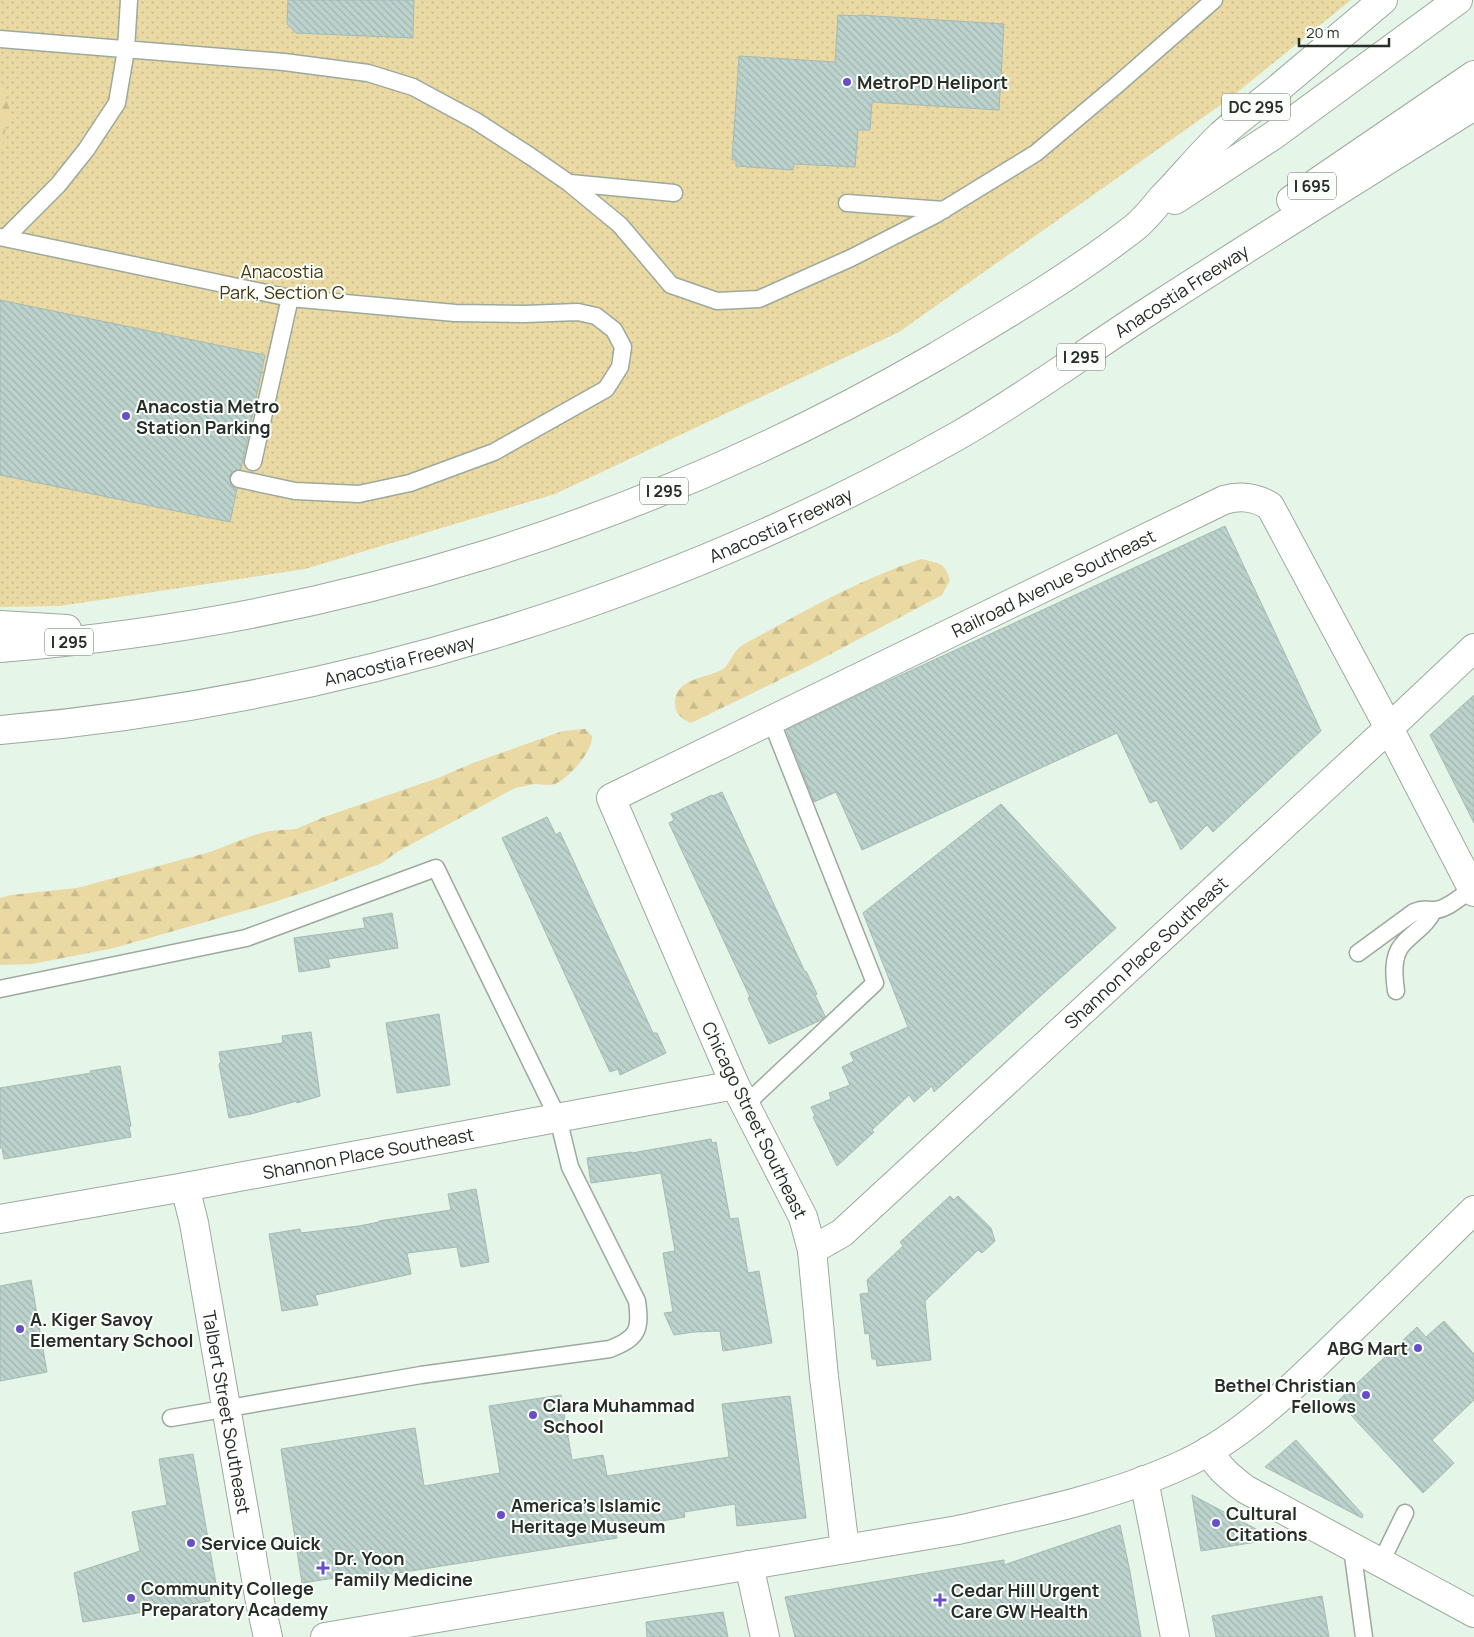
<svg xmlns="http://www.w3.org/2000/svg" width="1474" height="1637" font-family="Manrope,sans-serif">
  <defs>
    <pattern id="grass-dots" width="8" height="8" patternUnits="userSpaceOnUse" patternTransform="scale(1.25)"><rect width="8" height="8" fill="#ead9a2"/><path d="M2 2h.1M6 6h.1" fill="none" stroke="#c9bb8c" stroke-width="1.8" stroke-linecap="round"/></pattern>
    <pattern id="forest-firs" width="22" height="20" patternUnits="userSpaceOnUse" patternTransform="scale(1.25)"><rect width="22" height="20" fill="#ead9a2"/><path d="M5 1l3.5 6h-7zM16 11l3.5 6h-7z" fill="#c9bb8c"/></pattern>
    <pattern id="building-back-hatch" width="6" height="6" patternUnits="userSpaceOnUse" patternTransform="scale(1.25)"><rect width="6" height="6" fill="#bcd2cc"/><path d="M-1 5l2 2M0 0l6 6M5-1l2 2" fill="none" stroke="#a2b5af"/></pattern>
  </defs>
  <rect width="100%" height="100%" fill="#e5f5e7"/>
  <path fill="url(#grass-dots)" d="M 0,0 L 1351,0 L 1229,99 L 899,332 L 555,494 L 305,569 L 60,606 L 0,607 Z"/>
  <path fill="url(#forest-firs)" d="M 0,82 L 13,118 L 6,126 L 0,158 Z
    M 921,559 C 939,564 944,561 950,580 L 942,595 L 810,665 L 691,723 C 681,719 675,713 675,703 C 675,677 708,679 723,669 C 729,665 732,655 737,650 C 739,647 743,645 746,643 C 803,612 860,579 921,559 Z
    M 585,729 L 592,736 C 593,751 569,778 555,784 C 549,786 541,784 535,784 C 528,785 522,787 515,788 L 397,852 L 382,863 L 317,888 L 265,905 L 114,948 L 32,964 L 0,965 L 0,898 L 11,895 L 77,888 L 210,852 L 254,835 L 269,831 L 296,829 L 324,817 L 438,778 L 473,763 L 563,731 Z"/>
  <path fill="url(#building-back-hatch)" stroke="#a4bab3" d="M 288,0 L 414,0 L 413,38 L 296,33 L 287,24 Z
    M 838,15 L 859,16 L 859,15 L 1004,24 L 999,110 L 872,102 L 870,130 L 858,130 L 855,167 L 794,164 L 793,170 L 736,166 L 736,160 L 732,160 L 739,56 L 835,62 Z
    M 0,300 L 265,355 L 241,469 L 232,472 L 229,477 L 232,486 L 237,489 L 230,522 L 0,475 Z
    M 1225,526 L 1321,731 L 1213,832 L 1207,825 L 1181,850 L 1157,800 L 1150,803 L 1117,733 L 862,850 L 836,792 L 814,802 L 786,730 L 873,688 Z
    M 1474,695 L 1474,823 L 1430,735 Z
    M 722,792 L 805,972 L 806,971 L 817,994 L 815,995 L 825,1016 L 821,1020 L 769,1044 L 748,998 L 750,997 L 669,823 L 674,820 L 671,814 L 712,795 L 713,796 Z
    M 1001,804 L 1116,928 L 934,1092 L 932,1086 L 914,1102 L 909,1095 L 872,1130 L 874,1132 L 837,1166 L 813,1117 L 815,1116 L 811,1107 L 831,1099 L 829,1093 L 850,1085 L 842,1067 L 854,1061 L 850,1053 L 908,1027 L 863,913 Z
    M 547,817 L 556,835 L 560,832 L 653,1033 L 657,1033 L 666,1053 L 620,1075 L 618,1069 L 610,1072 L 502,838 Z
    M 392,913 L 398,948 L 328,959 L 330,967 L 299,972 L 294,938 L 365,928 L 363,918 Z
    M 439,1014 L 450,1085 L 397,1093 L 386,1023 Z
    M 311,1032 L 320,1096 L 297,1103 L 297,1101 L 251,1114 L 229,1118 L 219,1064 L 221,1063 L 219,1052 L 283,1043 L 282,1036 Z
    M 120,1066 L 131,1126 L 129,1126 L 131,1137 L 4,1159 L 2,1148 L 0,1148 L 0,1088 L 91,1073 L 90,1071 Z
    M 711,1139 L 712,1143 L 716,1142 L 730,1219 L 738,1218 L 748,1273 L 759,1271 L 772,1343 L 723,1351 L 720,1331 L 693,1332 L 674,1335 L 664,1313 L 673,1312 L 663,1253 L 675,1251 L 661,1173 L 591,1183 L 587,1158 L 631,1152 L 632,1153 Z
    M 476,1189 L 489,1262 L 461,1267 L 457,1247 L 407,1253 L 411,1274 L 315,1295 L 318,1305 L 282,1311 L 269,1234 L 300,1229 L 301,1233 L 359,1226 L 379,1222 L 379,1221 L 451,1210 L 448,1194 Z
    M 950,1196 L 954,1200 L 958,1196 L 991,1228 L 995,1241 L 982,1253 L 978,1250 L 925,1301 L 931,1360 L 877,1366 L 876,1359 L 872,1359 L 869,1333 L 865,1334 L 860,1294 L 869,1293 L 867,1280 L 903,1246 L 900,1242 Z
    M 31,1280 L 47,1372 L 0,1381 L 0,1286 Z
    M 1444,1321 L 1474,1354 L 1474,1400 L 1432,1440 L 1454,1463 L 1423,1493 L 1338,1401 L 1417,1327 L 1426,1337 Z
    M 561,1395 L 572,1460 L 603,1455 L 607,1476 L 729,1457 L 722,1404 L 790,1396 L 806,1518 L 737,1526 L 735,1504 L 684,1512 L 685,1517 L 615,1529 L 617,1538 L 342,1582 L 341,1577 L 302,1583 L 281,1449 L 415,1428 L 424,1486 L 500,1473 L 489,1406 Z
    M 1296,1440 L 1363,1515 L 1362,1518 L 1265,1467 Z
    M 193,1454 L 218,1595 L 209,1597 L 210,1601 L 83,1622 L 74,1573 L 140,1551 L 132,1512 L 167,1505 L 159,1459 Z
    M 1192,1495 L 1275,1539 L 1201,1551 Z
    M 1120,1525 L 1130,1572 L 1141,1637 L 795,1637 L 785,1597 L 1004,1560 L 1004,1565 Z
    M 1322,1596 L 1329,1637 L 1216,1637 L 1212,1616 Z
    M 723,1612 L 728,1637 L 647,1637 L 646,1622 Z"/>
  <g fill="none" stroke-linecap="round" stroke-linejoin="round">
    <g stroke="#9baa9d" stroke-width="19">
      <path id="service" d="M 0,39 L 284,62 L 368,73 L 413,87 L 476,121 L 530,156 L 569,183 L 620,225 L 671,285 L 717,301 L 759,299 L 851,258 L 935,215 L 1036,153 L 1118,84 L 1214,0
        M 570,183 L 674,193
        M 847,203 L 944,210
        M 0,237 L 290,298 L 455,313 L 524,314 L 578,312 L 596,316 L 614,330 L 623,347 L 620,367 L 606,389 L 494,452 L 410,483 L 359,494 L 295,491 L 239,479
        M 5,238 L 58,185 L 86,150 L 117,103 L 126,50 L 129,0
        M 253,462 L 290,298
        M 1358,953 L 1414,912 C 1424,908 1424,910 1434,910 C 1447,910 1461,896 1472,889
        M 0,989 L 246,938 L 436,868 L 558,1118 L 570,1167 L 637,1301 C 641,1330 638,1338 610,1349 L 421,1375 L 171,1418
        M 1396,991 C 1394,976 1392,957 1402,945 C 1414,931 1425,928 1434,910
        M 745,1105 L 875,983 L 771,720
        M 1352,1548 L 1364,1637
        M 1381,1562 L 1405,1513"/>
    </g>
    <g stroke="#9baa9d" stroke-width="30">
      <g id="minor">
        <path id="s1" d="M 185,1187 L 194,1223 L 260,1602 L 268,1637"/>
        <path id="s2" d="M 0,1219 L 185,1187 L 735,1085"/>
        <path id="s3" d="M 812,1250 L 842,1233 L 1389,728 L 1474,648"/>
        <path d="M 1208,1451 C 1221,1470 1227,1475 1245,1489 L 1474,1613"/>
        <path d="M 1144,1480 L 1175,1637"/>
        <path id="s4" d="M 845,1549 L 824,1377 L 812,1250 L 803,1217 L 735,1085 L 611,798 L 1224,500 C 1241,495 1255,497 1270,506 L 1389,728 L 1474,892"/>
        <path d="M 749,1565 L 765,1637"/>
      </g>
    </g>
    <g stroke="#9baa9d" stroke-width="30">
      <path id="secondary" d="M 325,1637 L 958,1530 C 1034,1513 1113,1497 1184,1464 C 1246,1435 1300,1380 1349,1332 C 1391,1292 1432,1251 1474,1210"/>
    </g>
    <g stroke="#9baa9d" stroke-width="30">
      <g id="motorway">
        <path d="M 1175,200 L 1274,135 L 1458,0"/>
        <path d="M 1291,200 L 1474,75"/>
        <path d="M 0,625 L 67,629"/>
        <path d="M 0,648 C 332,622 649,523 937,356 C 1004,316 1072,276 1134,228 C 1144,220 1153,209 1161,199 C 1181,179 1199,156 1220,136 C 1237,120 1257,106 1275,91 C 1311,61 1347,30 1383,0"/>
        <path id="s5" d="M 0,730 C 335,701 666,601 959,435 C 1027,396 1091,348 1157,306 C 1262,238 1368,172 1474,106"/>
      </g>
    </g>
    <use href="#service" stroke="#fff" stroke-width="16"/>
    <use href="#minor" stroke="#fff" stroke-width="28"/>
    <use href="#secondary" stroke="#fff" stroke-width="28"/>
    <use href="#motorway" stroke="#fff" stroke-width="28"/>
  </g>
  <g fill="#684fc8" stroke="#fbfffc" stroke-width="2">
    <circle cx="847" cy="82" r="5"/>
    <circle cx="126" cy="416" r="5"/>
    <circle cx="20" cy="1329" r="5"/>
    <circle cx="1418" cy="1348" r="5"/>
    <circle cx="1366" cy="1395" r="5"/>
    <circle cx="533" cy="1415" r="5"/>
    <circle cx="501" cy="1515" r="5"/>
    <circle cx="1216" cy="1523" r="5"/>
    <circle cx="191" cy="1543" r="5"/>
    <path d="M320.5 1560.5h5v5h5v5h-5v5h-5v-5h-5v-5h5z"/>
    <circle cx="131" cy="1598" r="5"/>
    <path d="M937.5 1592.5h5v5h5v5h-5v5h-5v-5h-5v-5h5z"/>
  </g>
  <g text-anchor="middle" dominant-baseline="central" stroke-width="4" stroke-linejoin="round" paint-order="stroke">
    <g fill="#fbfffc" stroke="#676c67" stroke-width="1">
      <rect x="1222" y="93.5" width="68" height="27" rx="4"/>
      <rect x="1288" y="172.5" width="48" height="27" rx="4"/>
      <rect x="1057" y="343.5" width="48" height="27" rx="4"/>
      <rect x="640" y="477.5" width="48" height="27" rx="4"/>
      <rect x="45" y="628.5" width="48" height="27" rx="4"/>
    </g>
    <g font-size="16" font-weight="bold" fill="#272d27">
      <text x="1256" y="107">DC 295</text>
      <text x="1312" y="186">I 695</text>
      <text x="1081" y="357">I 295</text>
      <text x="664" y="491">I 295</text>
      <text x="69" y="642">I 295</text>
    </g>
    <g font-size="18" font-weight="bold" fill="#272d27" stroke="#fbfffc" text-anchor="start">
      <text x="857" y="82">MetroPD Heliport</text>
      <text x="136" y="406">Anacostia Metro<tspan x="136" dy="21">Station Parking</tspan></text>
      <text x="30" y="1319">A. Kiger Savoy<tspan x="30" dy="21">Elementary School</tspan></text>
      <text x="1408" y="1348" text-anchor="end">ABG Mart</text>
      <text x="1356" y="1385" text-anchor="end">Bethel Christian<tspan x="1356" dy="21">Fellows</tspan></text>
      <text x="543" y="1405">Clara Muhammad<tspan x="543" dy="21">School</tspan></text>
      <text x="511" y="1505">America's Islamic<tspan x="511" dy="21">Heritage Museum</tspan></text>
      <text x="1226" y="1513">Cultural<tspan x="1226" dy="21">Citations</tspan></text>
      <text x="201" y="1543">Service Quick</text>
      <text x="334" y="1558">Dr. Yoon<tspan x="334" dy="21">Family Medicine</tspan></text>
      <text x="141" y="1588">Community College<tspan x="141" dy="21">Preparatory Academy</tspan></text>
      <text x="951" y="1590">Cedar Hill Urgent<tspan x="951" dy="21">Care GW Health</tspan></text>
    </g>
    <g font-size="18" fill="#44380c" stroke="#fbfffc">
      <text x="282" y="271">Anacostia<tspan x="282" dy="21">Park, Section C</tspan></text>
    </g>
    <g font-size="18" fill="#272d27" stroke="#fbfffc">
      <text stroke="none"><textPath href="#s5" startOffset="1276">Anacostia Freeway</textPath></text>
      <text stroke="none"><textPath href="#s5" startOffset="811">Anacostia Freeway</textPath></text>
      <text stroke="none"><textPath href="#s4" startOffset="1288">Railroad Avenue Southeast</textPath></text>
      <text stroke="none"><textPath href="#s5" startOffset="406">Anacostia Freeway</textPath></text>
      <text stroke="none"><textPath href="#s3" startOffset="448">Shannon Place Southeast</textPath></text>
      <text transform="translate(755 1120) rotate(64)">Chicago Street Southeast</text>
      <text stroke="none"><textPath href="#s2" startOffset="374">Shannon Place Southeast</textPath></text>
      <text stroke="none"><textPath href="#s1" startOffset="229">Talbert Street Southeast</textPath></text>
    </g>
  </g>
  <path d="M1299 38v8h90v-8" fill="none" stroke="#272d27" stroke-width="2.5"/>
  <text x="1306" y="38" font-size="15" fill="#272d27" stroke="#fbfffc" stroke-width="4" paint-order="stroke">20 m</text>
</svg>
